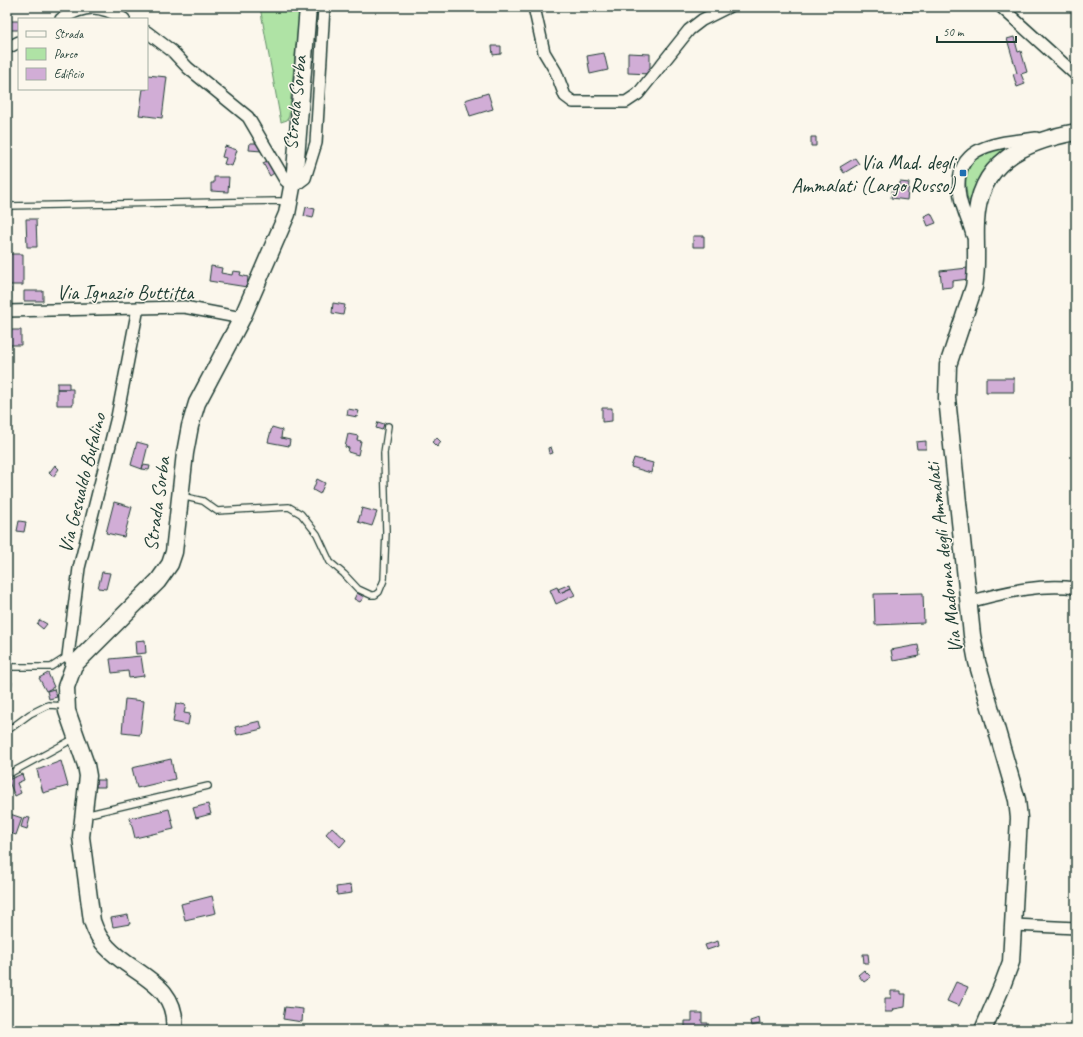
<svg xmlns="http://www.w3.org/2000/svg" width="1083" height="1037" font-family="Caveat,sans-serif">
  <rect width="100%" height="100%" fill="#fbf7ec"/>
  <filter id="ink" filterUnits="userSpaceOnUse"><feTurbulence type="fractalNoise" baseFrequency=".025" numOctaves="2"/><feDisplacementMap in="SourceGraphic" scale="8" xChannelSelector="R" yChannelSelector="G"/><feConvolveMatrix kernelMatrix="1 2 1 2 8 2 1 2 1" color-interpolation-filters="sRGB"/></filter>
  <g filter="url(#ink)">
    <path fill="#afe3a5" stroke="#67906c" d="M 260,7 L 300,7 L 289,116 L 287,120 L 281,122 Z
      M 1007,147 L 1007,149 L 973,201 L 968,201 C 961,162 969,155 1007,147 Z"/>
    <path fill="#d1add6" stroke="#1f3d34" d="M 904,7 L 935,7 L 936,10 L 904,11 Z
      M 10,21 L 19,21 L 19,30 L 10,30 Z
      M 1014,37 L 1018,52 L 1021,51 L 1027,72 L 1021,74 L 1025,84 L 1017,87 L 1013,74 L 1017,73 L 1007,39 Z
      M 492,46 L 501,46 L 501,54 L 493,55 Z
      M 604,53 L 608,70 L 590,74 L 587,56 Z
      M 628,53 L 650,54 L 650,74 L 628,73 Z
      M 147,75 L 167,77 L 162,118 L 139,115 L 143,89 L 147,89 Z
      M 488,93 L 493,109 L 470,116 L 465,100 Z
      M 811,137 L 816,137 L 816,146 L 811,146 Z
      M 250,143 L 259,143 L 262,151 L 249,150 Z
      M 225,146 L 237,150 L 232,166 L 224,164 L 226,158 L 222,157 Z
      M 855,158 L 859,164 L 844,173 L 840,167 Z
      M 267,161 L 274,173 L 270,176 L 263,163 Z
      M 214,177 L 229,177 L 228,192 L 211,191 L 211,183 L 214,183 Z
      M 900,182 L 909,183 L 907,200 L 891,198 L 893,186 L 900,187 Z
      M 306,207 L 315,209 L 313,218 L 304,216 Z
      M 931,213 L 936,223 L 928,226 L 924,216 Z
      M 26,219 L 36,219 L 37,247 L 27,247 Z
      M 693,236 L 704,236 L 704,247 L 693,247 Z
      M 7,254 L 23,254 L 23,285 L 7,285 Z
      M 211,266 L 222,268 L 221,273 L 232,275 L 233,271 L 241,272 L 240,275 L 248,277 L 247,287 L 209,281 Z
      M 968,268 L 969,279 L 952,281 L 952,287 L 942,288 L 940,271 Z
      M 7,288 L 11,288 L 11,299 L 7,299 Z
      M 24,291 L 43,291 L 43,301 L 24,301 Z
      M 333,303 L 345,305 L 343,315 L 332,313 Z
      M 7,330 L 21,330 L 21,345 L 7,345 Z
      M 986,378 L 1014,378 L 1014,392 L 986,392 Z
      M 57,383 L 69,383 L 69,389 L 57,389 Z
      M 57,389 L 73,389 L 73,405 L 57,405 Z
      M 602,408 L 612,408 L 612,421 L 602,422 Z
      M 348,409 L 359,411 L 357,417 L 347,415 Z
      M 378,422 L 384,424 L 382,430 L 376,428 Z
      M 272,427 L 282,430 L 281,438 L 290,440 L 289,446 L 268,442 Z
      M 348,434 L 358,436 L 357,440 L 361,441 L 358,455 L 348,452 L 349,448 L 345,447 Z
      M 437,438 L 441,442 L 437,447 L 432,442 Z
      M 926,441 L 926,449 L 917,449 L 916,442 Z
      M 137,442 L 148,445 L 142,469 L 131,465 Z
      M 551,447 L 553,453 L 549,454 L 548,448 Z
      M 634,458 L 653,463 L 651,473 L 631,467 Z
      M 55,465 L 59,469 L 53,477 L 49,473 Z
      M 143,465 L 150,466 L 149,470 L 142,469 Z
      M 317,479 L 325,483 L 320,494 L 313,490 Z
      M 114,502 L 132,507 L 124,537 L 106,533 Z
      M 362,508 L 377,512 L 372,526 L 358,522 Z
      M 19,521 L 26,522 L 24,532 L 17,531 Z
      M 102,572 L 110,573 L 106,589 L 98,588 Z
      M 570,584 L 571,588 L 560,593 L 558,589 Z
      M 557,587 L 560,593 L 571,588 L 575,595 L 556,604 L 550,590 Z
      M 357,593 L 364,597 L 360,602 L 354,599 Z
      M 923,593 L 924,623 L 875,625 L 874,594 Z
      M 40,620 L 47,624 L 43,629 L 37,624 Z
      M 145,640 L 146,653 L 136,654 L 135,641 Z
      M 918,645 L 920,656 L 893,661 L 891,650 Z
      M 141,656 L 144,676 L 129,678 L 128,671 L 112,673 L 110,659 Z
      M 48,673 L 54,687 L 46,691 L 39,678 Z
      M 7,682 L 12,682 L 10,700 L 7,699 Z
      M 54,689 L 57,697 L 49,699 L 47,691 Z
      M 125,699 L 144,701 L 140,735 L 122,733 Z
      M 176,703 L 186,705 L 184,713 L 190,714 L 188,725 L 173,722 Z
      M 260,721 L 262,729 L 237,735 L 235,727 Z
      M 171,759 L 175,779 L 137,788 L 132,768 Z
      M 61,761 L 68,786 L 43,793 L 37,770 Z
      M 22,774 L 24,780 L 17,783 L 21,793 L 15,796 L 8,780 Z
      M 96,780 L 105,780 L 105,787 L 96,787 Z
      M 208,804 L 211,814 L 196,818 L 193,808 Z
      M 169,809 L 174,829 L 135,838 L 130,818 Z
      M 7,813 L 22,818 L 16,835 L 7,832 Z
      M 24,817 L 30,818 L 27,829 L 21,827 Z
      M 332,827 L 346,840 L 340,847 L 326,834 Z
      M 351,885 L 352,893 L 337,895 L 336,887 Z
      M 212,896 L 216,913 L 185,920 L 181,904 Z
      M 128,915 L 130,924 L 113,927 L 111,918 Z
      M 718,941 L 719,946 L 707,950 L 705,945 Z
      M 863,954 L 868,954 L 869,963 L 864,963 Z
      M 864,970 L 871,977 L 864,982 L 858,975 Z
      M 956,982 L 968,987 L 959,1006 L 947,1001 Z
      M 891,991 L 901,991 L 901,994 L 906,994 L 905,1007 L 894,1009 L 893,1012 L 885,1012 L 885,998 L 891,998 Z
      M 1076,996 L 1076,1007 L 1073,1006 Z
      M 285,1007 L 303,1009 L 302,1022 L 283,1019 Z
      M 692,1013 L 702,1013 L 702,1023 L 708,1023 L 708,1030 L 685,1030 L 685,1021 L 692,1021 Z
      M 759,1018 L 760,1024 L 751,1026 L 750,1021 Z
      M 109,1025 L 120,1025 L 120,1030 L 109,1030 Z"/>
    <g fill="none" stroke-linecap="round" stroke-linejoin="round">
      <g stroke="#1f3d34" stroke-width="8">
        <path id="lane" d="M 7,206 L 280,201 L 288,203
          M 181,496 L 203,501 L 217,511 L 289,507 L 301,514 L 317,534 L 330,562 L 344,574 L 358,589 L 371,595 L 375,595 L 379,592 L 384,580 L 386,532 L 384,453 L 388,426
          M 7,667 L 51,667 L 68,656
          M 7,731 L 30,714 L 48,705 L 66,706
          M 7,775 L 75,738
          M 85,815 L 208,786"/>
      </g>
      <g stroke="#1f3d34" stroke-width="14">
        <path id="street" d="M 534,7 L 544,52 L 556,72 L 565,96 L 573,102 L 626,102 L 638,94 L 689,30 L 702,20 L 728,7
          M 1001,7 L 1076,75
          M 61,19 C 86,5 98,4 124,19
          M 147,32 L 172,51 L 188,68 L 248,117 L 285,180 L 293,187 L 305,178 L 316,143 L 324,7
          M 7,48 L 19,42
          M 972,235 C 969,222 962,210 960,197 C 951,144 997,143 1036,138
          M 7,311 L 184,307 L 242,318
          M 968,602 C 1004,593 1038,583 1076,588
          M 74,665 L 68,656 L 79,568 L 117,417 L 138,308
          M 1014,925 L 1076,928"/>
      </g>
      <g stroke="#1f3d34" stroke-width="19">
        <path id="secondary" d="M 174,1030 C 179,983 132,975 107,947 C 100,940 95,930 92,921 L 81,837 L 88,776 L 86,765 L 67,711 L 66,687 L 74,665 L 158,581 L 170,564 L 174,552 L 185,453 L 190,426 L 197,403 L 242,318 L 287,214 L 295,171 L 308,7
          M 983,1030 L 1002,986 L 1011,962 L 1019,818 L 1017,800 L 977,662 L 972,635 L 947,398 L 948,365 L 974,287 C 978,265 975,244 976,223 C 978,162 1023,142 1076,132"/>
      </g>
      <use href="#lane" stroke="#fbf7ec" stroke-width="5.5"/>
      <use href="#street" stroke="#fbf7ec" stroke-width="11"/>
      <use href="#secondary" stroke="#fbf7ec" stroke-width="16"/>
    </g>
  </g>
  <rect fill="#1f6fb2" stroke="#fbf7ec" stroke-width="1.5" x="959" y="169" width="8" height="8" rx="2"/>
  <g text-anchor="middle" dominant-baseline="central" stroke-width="3" stroke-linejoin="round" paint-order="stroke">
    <g font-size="20" fill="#1f3d34" stroke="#fbf7ec">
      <text transform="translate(295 103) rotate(-84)">Strada Sorba</text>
      <text x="125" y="292">Via Ignazio Buttitta</text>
      <text transform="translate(82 483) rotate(-76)">Via Gesualdo Bufalino</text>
      <text transform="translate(157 504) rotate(-82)">Strada Sorba</text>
      <text transform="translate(944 558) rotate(-97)">Via Madonna degli Ammalati</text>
    </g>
    <g font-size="20" fill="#1f3d34" stroke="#fbf7ec" text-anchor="end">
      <text x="955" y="162">Via Mad. degli<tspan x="955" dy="23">Ammalati (Largo Russo)</tspan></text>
    </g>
  </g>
  <rect width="1083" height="1037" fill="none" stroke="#fbf7ec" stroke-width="24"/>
  <rect x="12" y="12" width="1059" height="1013" fill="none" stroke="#1f3d34" stroke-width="1.5" filter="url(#ink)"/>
  <rect x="18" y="18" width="130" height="72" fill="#fbf7ec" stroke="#a3ada2"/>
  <rect x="26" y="31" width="20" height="6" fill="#fbf7ec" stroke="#a3ada2"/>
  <text x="54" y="38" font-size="12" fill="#1f3d34">Strada</text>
  <rect x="26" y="48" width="20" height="12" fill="#afe3a5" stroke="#a3ada2"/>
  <text x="54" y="58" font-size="12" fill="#1f3d34">Parco</text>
  <rect x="26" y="68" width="20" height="12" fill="#d1add6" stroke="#a3ada2"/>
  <text x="54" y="78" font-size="12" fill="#1f3d34">Edificio</text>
  <path d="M937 36v6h79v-6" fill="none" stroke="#1f3d34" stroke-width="2"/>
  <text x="943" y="36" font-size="12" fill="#1f3d34" stroke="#fbf7ec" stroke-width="3" paint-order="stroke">50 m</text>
</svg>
